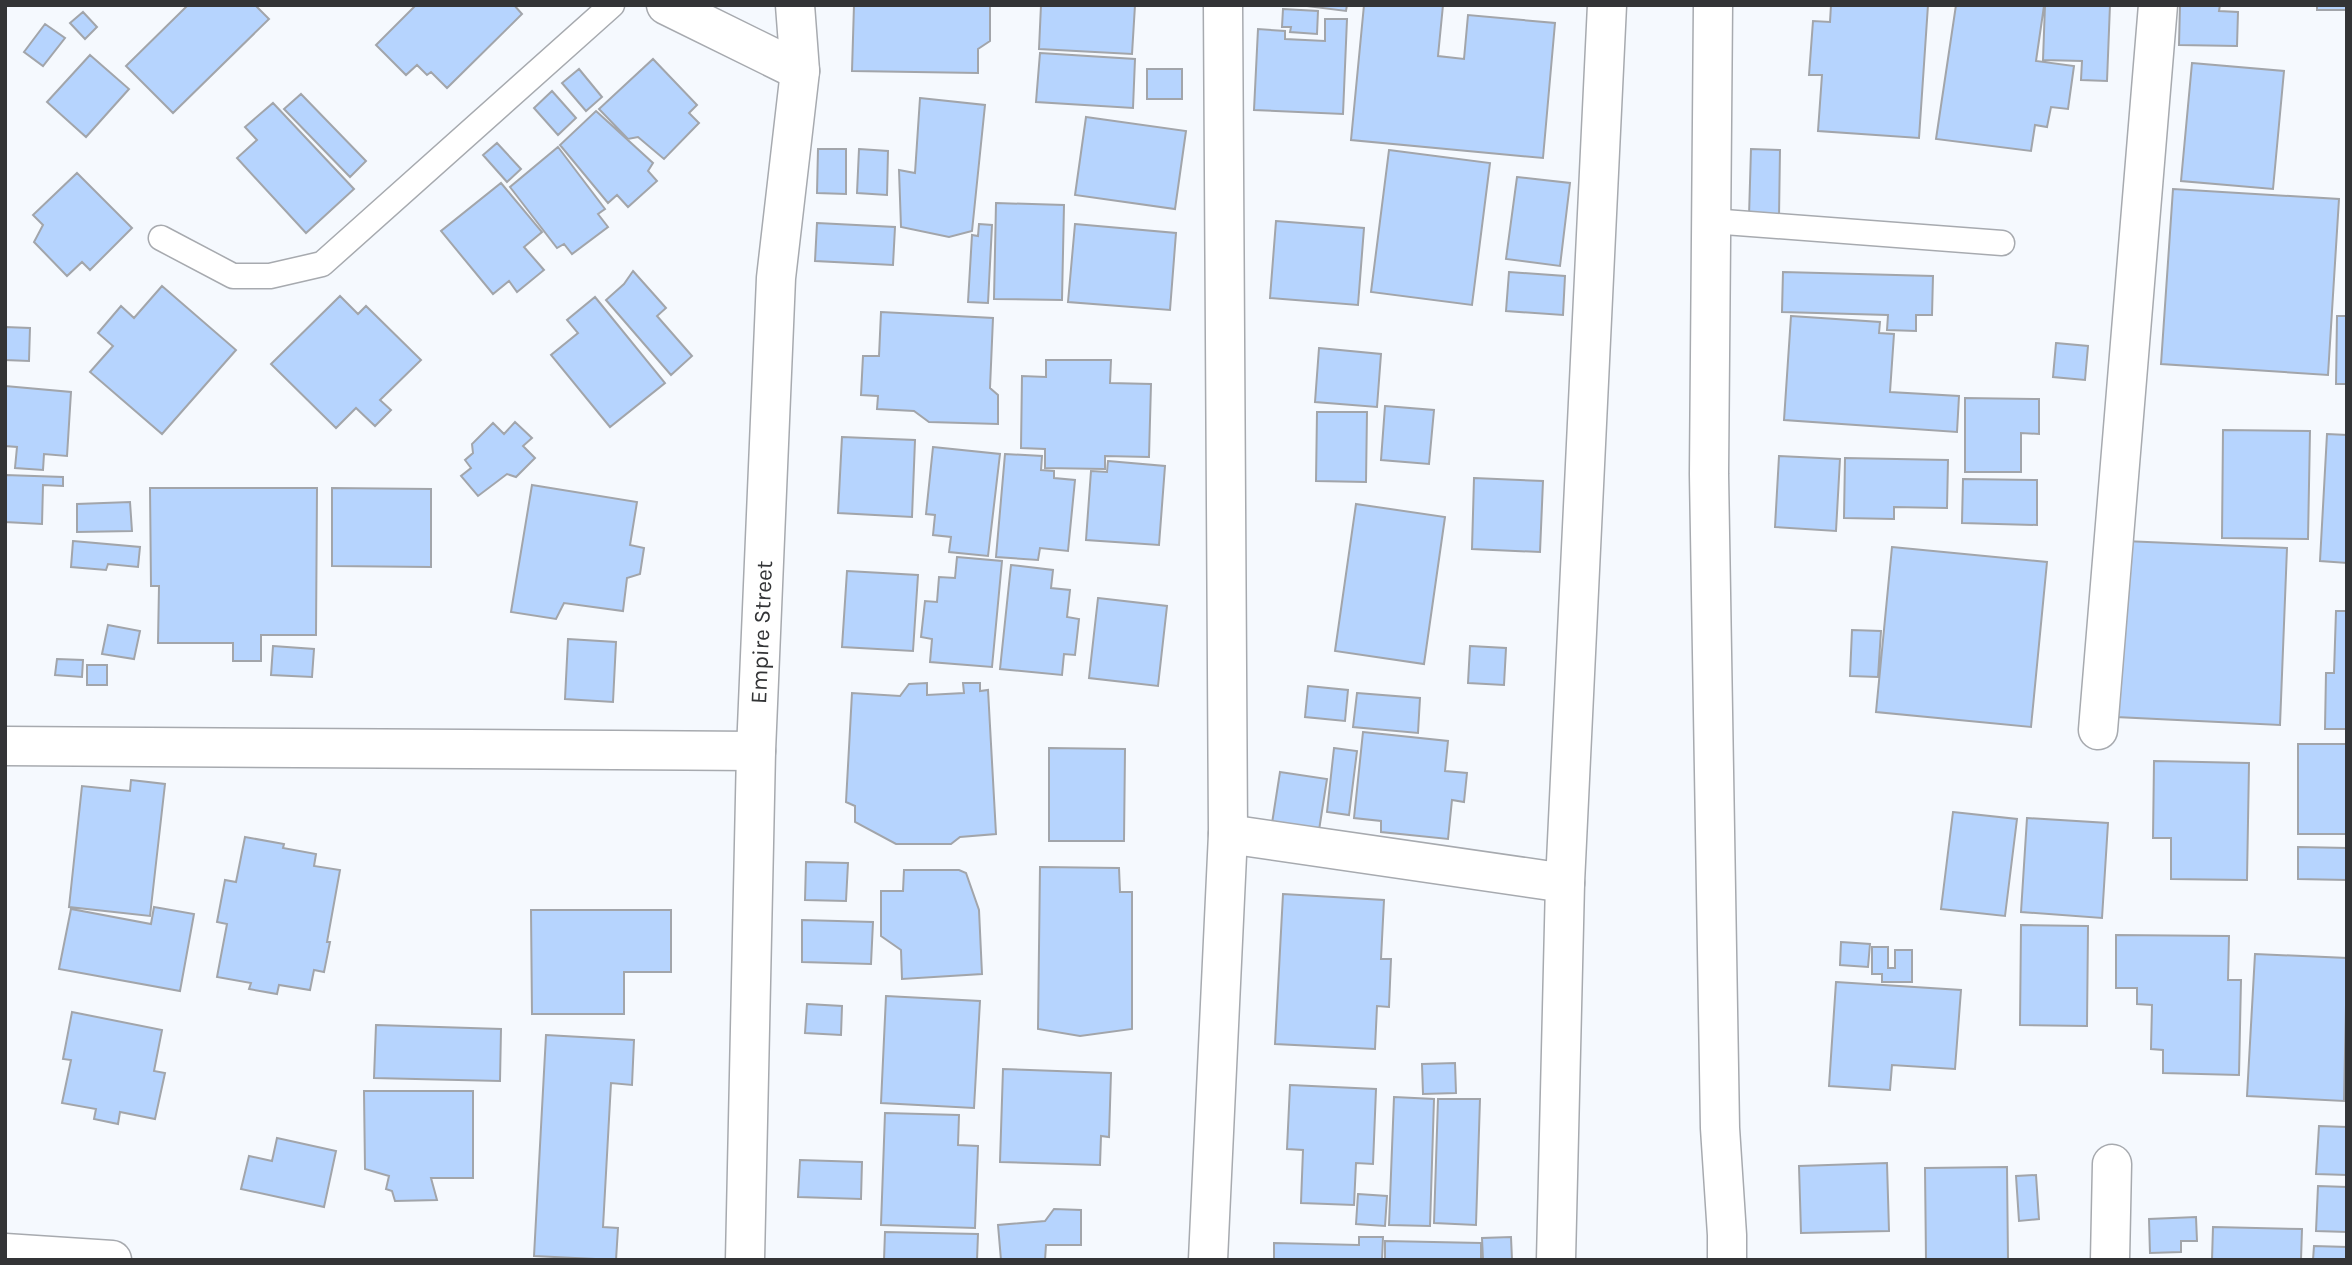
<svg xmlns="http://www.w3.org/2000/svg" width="2352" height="1265" font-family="Karla,sans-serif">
  <rect width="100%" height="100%" fill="#f5f9fe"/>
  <path fill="#b6d4fe" stroke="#a2a5aa" stroke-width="2" d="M 188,5 L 255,5 L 269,19 L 173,113 L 126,66 Z
    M 416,5 L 514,5 L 522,14 L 447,88 L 431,72 L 427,75 L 417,65 L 406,75 L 376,45 Z
    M 854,5 L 990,5 L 990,41 L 978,49 L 978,73 L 852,71 Z
    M 1041,5 L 1135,5 L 1132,54 L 1039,49 Z
    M 1299,5 L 1347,5 L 1346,11 Z
    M 1364,5 L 1443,5 L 1438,56 L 1464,59 L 1468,15 L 1555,23 L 1543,158 L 1351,140 Z
    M 1831,5 L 1928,5 L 1919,138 L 1818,131 L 1822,75 L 1809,75 L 1813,21 L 1830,22 Z
    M 1956,5 L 2044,6 L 2036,61 L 2074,66 L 2068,109 L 2051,107 L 2047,127 L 2035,125 L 2031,151 L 1936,139 Z
    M 2045,5 L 2110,5 L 2107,81 L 2081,80 L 2082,61 L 2043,60 Z
    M 2180,5 L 2220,5 L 2219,11 L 2238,12 L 2237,46 L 2179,45 Z
    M 2317,5 L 2347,5 L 2347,10 L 2317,10 Z
    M 1283,9 L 1318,11 L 1317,34 L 1290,32 L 1291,27 L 1282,27 Z
    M 83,12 L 97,27 L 85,39 L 70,23 Z
    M 1325,19 L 1347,19 L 1343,114 L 1254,110 L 1258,29 L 1285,31 L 1285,39 L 1325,41 Z
    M 45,24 L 65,38 L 43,66 L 24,52 Z
    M 1040,53 L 1135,59 L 1133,108 L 1036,102 Z
    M 90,55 L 129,89 L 86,137 L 47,102 Z
    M 653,59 L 697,105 L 689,113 L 699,123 L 664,159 L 638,137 L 628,139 L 599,109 Z
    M 2192,63 L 2284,71 L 2273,189 L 2181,181 Z
    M 579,69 L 602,97 L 586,111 L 562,83 Z
    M 1147,69 L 1182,69 L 1182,99 L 1147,99 Z
    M 552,91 L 576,118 L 558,135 L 534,108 Z
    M 301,94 L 366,161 L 350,177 L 284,109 Z
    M 920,98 L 985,105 L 972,231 L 949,237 L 901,227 L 899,170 L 915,173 Z
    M 273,103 L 354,189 L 306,233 L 237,158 L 257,140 L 245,127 Z
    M 596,111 L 653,163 L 648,171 L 657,181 L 628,207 L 617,195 L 608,203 L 560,145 Z
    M 1086,117 L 1186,131 L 1175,209 L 1075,195 Z
    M 497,143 L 521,169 L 507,182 L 483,155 Z
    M 558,147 L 605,209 L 598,214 L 608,227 L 572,254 L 564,244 L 557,248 L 510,187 Z
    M 818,149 L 846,149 L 846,194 L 817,193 Z
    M 859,149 L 888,151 L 887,195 L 857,193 Z
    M 1751,149 L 1780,150 L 1779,217 L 1749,216 Z
    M 1389,150 L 1490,163 L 1472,305 L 1371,292 Z
    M 77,173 L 132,228 L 90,270 L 82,262 L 67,276 L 34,242 L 43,225 L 33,215 Z
    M 1517,177 L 1570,183 L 1560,266 L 1506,259 Z
    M 501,183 L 542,232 L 524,247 L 544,270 L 517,292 L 509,281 L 493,294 L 441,231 Z
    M 2173,189 L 2339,199 L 2328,375 L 2161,364 Z
    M 996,203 L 1064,205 L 1062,300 L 994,299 Z
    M 1276,221 L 1364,228 L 1358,305 L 1270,298 Z
    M 817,223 L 895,227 L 893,265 L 815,261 Z
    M 979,224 L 992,225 L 988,303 L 968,302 L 972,235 L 978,236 Z
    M 1075,224 L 1176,233 L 1170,310 L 1068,302 Z
    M 633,271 L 666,308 L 657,316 L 692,356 L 671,375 L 606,300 L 624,284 Z
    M 1509,272 L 1565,276 L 1563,315 L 1506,311 Z
    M 1783,272 L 1933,276 L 1932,315 L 1916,315 L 1916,331 L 1887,330 L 1888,315 L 1782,312 Z
    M 162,286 L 236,350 L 162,434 L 90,372 L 113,346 L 98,333 L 121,306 L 134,318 Z
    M 340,296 L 358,314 L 366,306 L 421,360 L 380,400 L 391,410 L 375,426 L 356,408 L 336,428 L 271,364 Z
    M 595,297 L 665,383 L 610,427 L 551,355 L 578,333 L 567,320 Z
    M 881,312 L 993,318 L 990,388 L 998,395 L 998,424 L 929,422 L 914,411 L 877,409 L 878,396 L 861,395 L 863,356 L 879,356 Z
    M 1791,316 L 1880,322 L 1879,333 L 1894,334 L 1890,392 L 1959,396 L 1957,432 L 1784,420 Z
    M 2337,316 L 2347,316 L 2347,384 L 2336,384 Z
    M 5,327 L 30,328 L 29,361 L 5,360 Z
    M 2056,343 L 2088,346 L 2085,380 L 2053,377 Z
    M 1319,348 L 1381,354 L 1377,407 L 1315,402 Z
    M 1046,360 L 1111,360 L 1110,383 L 1151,384 L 1149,457 L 1105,456 L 1105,469 L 1045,468 L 1045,449 L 1021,448 L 1022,376 L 1046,377 Z
    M 5,386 L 71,392 L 67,456 L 44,454 L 43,470 L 15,468 L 17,447 L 5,446 Z
    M 1965,398 L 2039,399 L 2039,434 L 2021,433 L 2021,472 L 1965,472 Z
    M 1385,406 L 1434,410 L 1429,464 L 1381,460 Z
    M 1317,412 L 1367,412 L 1366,482 L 1316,481 Z
    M 515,422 L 532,438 L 523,446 L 535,458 L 516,477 L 507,474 L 478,496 L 461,476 L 471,468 L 465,460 L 473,453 L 472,444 L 493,423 L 504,434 Z
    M 2223,430 L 2310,431 L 2308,539 L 2222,538 Z
    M 2327,434 L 2347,435 L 2347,563 L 2320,561 Z
    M 842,437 L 915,440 L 912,517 L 838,513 Z
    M 933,447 L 1000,454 L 988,556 L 949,552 L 951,537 L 933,535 L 935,515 L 926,514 Z
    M 1005,454 L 1042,456 L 1041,470 L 1054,471 L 1054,478 L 1075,480 L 1068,551 L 1040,548 L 1038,560 L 996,557 Z
    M 1779,456 L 1840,459 L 1836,531 L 1775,527 Z
    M 1845,458 L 1948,460 L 1947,508 L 1894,507 L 1894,519 L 1844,518 Z
    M 1108,461 L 1165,466 L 1159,545 L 1086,540 L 1091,471 L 1107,472 Z
    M 5,475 L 63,477 L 63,486 L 43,485 L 42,524 L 5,522 Z
    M 1474,478 L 1543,481 L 1540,552 L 1472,549 Z
    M 1963,479 L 2037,480 L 2037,525 L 1962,523 Z
    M 532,485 L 637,502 L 630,545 L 644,548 L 640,574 L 627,578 L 623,611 L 564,603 L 556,619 L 511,612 Z
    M 150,488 L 317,488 L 316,635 L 261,635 L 261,661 L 233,661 L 233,643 L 158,643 L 159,586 L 151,586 Z
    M 332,488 L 431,489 L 431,567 L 332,566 Z
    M 130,502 L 132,531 L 77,532 L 77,504 Z
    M 1356,504 L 1445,517 L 1424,664 L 1335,651 Z
    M 73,541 L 140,547 L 138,567 L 108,564 L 106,570 L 71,567 Z
    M 2124,541 L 2287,548 L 2280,725 L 2116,717 Z
    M 1892,547 L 2047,562 L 2031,727 L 1876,712 Z
    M 957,557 L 1002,561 L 992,667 L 930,662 L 932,639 L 921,637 L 925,601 L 937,602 L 939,577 L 955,578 Z
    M 1011,565 L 1053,570 L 1051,588 L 1070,590 L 1067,617 L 1079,619 L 1075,655 L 1064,654 L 1062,675 L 1000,669 Z
    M 847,571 L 918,575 L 913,651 L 842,647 Z
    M 1098,598 L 1167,606 L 1158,686 L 1089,678 Z
    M 2347,600 L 2347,729 L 2325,729 L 2326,673 L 2334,673 L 2336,611 L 2346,611 Z
    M 108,625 L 140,631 L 134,659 L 102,654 Z
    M 1852,630 L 1881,631 L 1878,677 L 1850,676 Z
    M 568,639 L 616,642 L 613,702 L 565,699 Z
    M 273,646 L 314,649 L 312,677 L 271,675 Z
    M 1470,646 L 1506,648 L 1504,685 L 1468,683 Z
    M 57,659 L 83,660 L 82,677 L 55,675 Z
    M 87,665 L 107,665 L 107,685 L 87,685 Z
    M 927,683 L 927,695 L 964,693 L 963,683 L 980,683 L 980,691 L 988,690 L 996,834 L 960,837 L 951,844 L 896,844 L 855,822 L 855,806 L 846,802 L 852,693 L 900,696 L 909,684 Z
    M 1308,686 L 1348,690 L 1345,721 L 1305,717 Z
    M 1357,693 L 1420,698 L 1418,733 L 1353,727 Z
    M 1363,732 L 1448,741 L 1445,771 L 1467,773 L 1464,802 L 1452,800 L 1448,839 L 1381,832 L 1381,821 L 1354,818 Z
    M 2298,744 L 2347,744 L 2347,834 L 2298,834 Z
    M 1049,748 L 1125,749 L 1124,841 L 1049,841 Z
    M 1334,748 L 1357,751 L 1349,815 L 1327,812 Z
    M 2154,761 L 2249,763 L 2247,880 L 2171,879 L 2171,838 L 2153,838 Z
    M 1280,772 L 1327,779 L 1317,843 L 1270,836 Z
    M 131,780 L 165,784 L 150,916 L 69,907 L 82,786 L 130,791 Z
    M 1953,812 L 2017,819 L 2005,916 L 1941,909 Z
    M 2027,818 L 2108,823 L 2102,918 L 2021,912 Z
    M 245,837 L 284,844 L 283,848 L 316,854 L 314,866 L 340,870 L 327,942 L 330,942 L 324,972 L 314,970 L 310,990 L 279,985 L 277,994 L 249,989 L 251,983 L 217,977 L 227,924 L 217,922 L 225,880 L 236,882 Z
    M 2298,847 L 2347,848 L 2347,880 L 2298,879 Z
    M 806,862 L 848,863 L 846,901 L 805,900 Z
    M 1040,867 L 1119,868 L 1120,892 L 1132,892 L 1132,1029 L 1080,1036 L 1038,1029 Z
    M 904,870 L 959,870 L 966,873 L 979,910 L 982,974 L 902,979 L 901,950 L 881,936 L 881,891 L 903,891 Z
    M 1283,894 L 1384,900 L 1381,959 L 1391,959 L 1389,1007 L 1377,1006 L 1375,1049 L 1275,1044 Z
    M 154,907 L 194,914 L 180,991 L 59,969 L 71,909 L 151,924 Z
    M 531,910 L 671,910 L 671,972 L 624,972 L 624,1014 L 532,1014 Z
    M 802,920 L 873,922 L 871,964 L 802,962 Z
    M 2021,925 L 2088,926 L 2087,1026 L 2020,1025 Z
    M 2116,935 L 2229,936 L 2228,980 L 2241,980 L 2239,1075 L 2163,1073 L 2163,1050 L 2151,1049 L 2152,1005 L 2137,1004 L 2137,988 L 2116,988 Z
    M 1841,942 L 1870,944 L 1868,967 L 1840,965 Z
    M 1872,947 L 1888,947 L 1888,968 L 1895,968 L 1895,950 L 1912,950 L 1912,982 L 1882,982 L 1882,974 L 1872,974 Z
    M 2255,954 L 2347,958 L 2344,1101 L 2247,1096 Z
    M 1836,982 L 1961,990 L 1955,1069 L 1892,1065 L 1890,1090 L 1829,1086 Z
    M 886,996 L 980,1001 L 974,1108 L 881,1103 Z
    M 807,1004 L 842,1006 L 841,1035 L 805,1033 Z
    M 72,1012 L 162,1030 L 154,1071 L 165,1073 L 155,1119 L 120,1112 L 118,1124 L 94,1119 L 96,1109 L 62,1103 L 71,1060 L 63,1059 Z
    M 376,1025 L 501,1029 L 500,1081 L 374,1078 Z
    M 546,1035 L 634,1040 L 632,1085 L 611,1083 L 603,1227 L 618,1228 L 616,1260 L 534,1256 Z
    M 1455,1063 L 1456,1093 L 1423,1094 L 1422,1064 Z
    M 1003,1069 L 1111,1073 L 1109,1137 L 1101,1136 L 1100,1165 L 1000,1162 Z
    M 1290,1085 L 1376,1089 L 1373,1164 L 1356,1163 L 1354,1205 L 1301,1203 L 1303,1150 L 1287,1149 Z
    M 364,1091 L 473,1091 L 473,1178 L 431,1178 L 437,1200 L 395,1201 L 392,1191 L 386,1189 L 389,1176 L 365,1169 Z
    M 1394,1097 L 1434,1099 L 1430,1226 L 1389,1225 Z
    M 1438,1099 L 1480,1099 L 1476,1225 L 1434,1223 Z
    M 885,1113 L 959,1115 L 958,1145 L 978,1146 L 975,1228 L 881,1225 Z
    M 2319,1126 L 2347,1127 L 2347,1175 L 2316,1174 Z
    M 277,1138 L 336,1151 L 324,1207 L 241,1189 L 249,1156 L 272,1161 Z
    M 800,1160 L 862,1162 L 861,1199 L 798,1197 Z
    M 1887,1163 L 1889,1231 L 1801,1233 L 1799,1166 Z
    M 2007,1167 L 2008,1260 L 1926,1260 L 1925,1168 Z
    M 2036,1175 L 2039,1219 L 2019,1221 L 2016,1176 Z
    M 2318,1186 L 2347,1187 L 2347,1232 L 2316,1231 Z
    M 1358,1194 L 1387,1196 L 1385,1226 L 1356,1224 Z
    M 1054,1209 L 1081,1210 L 1081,1245 L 1046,1245 L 1045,1260 L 1001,1260 L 998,1225 L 1045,1221 Z
    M 2196,1217 L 2197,1241 L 2181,1241 L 2181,1252 L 2150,1253 L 2149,1219 Z
    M 2213,1227 L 2302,1229 L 2301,1260 L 2212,1260 Z
    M 885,1232 L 978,1234 L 977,1260 L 884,1260 Z
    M 1359,1237 L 1383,1237 L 1382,1260 L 1274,1260 L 1274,1243 L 1359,1245 Z
    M 1511,1237 L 1512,1260 L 1483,1260 L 1482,1238 Z
    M 1385,1241 L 1481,1243 L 1481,1260 L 1385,1260 Z
    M 2314,1246 L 2347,1247 L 2347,1260 L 2313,1260 Z"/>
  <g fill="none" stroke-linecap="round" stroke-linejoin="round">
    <g stroke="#a7aaaf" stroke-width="27">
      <path id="lane" d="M 1711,221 L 2002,243
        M 161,238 L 233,276 L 270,276 L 322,264 L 612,5"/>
    </g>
    <g stroke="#a7aaaf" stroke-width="41">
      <g id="street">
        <path d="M 666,5 L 800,71"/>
        <path d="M 1713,5 L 1709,474 L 1720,1128 L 1727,1235 L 1727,1260"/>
        <path d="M 2098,730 L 2158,5"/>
        <path d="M 5,746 L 756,751"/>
        <path d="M 1228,834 L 1565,883"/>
        <path d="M 5,1253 L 112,1260"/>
        <path id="s1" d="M 745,1260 L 756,751 L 776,278 L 800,71 L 795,5"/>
        <path d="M 1208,1260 L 1228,834 L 1223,5"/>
        <path d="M 1556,1260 L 1565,883 L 1607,5"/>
        <path d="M 2110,1260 L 2112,1164"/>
      </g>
    </g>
    <use href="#lane" stroke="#fff" stroke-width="24"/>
    <use href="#street" stroke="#fff" stroke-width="38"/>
  </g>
  <g text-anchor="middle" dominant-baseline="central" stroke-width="5" stroke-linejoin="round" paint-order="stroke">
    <g font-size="23" fill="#333436" stroke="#fff">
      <text stroke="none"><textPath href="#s1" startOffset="628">Empire Street</textPath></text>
    </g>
  </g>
  <rect width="2352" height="1265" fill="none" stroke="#333436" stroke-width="14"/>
</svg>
